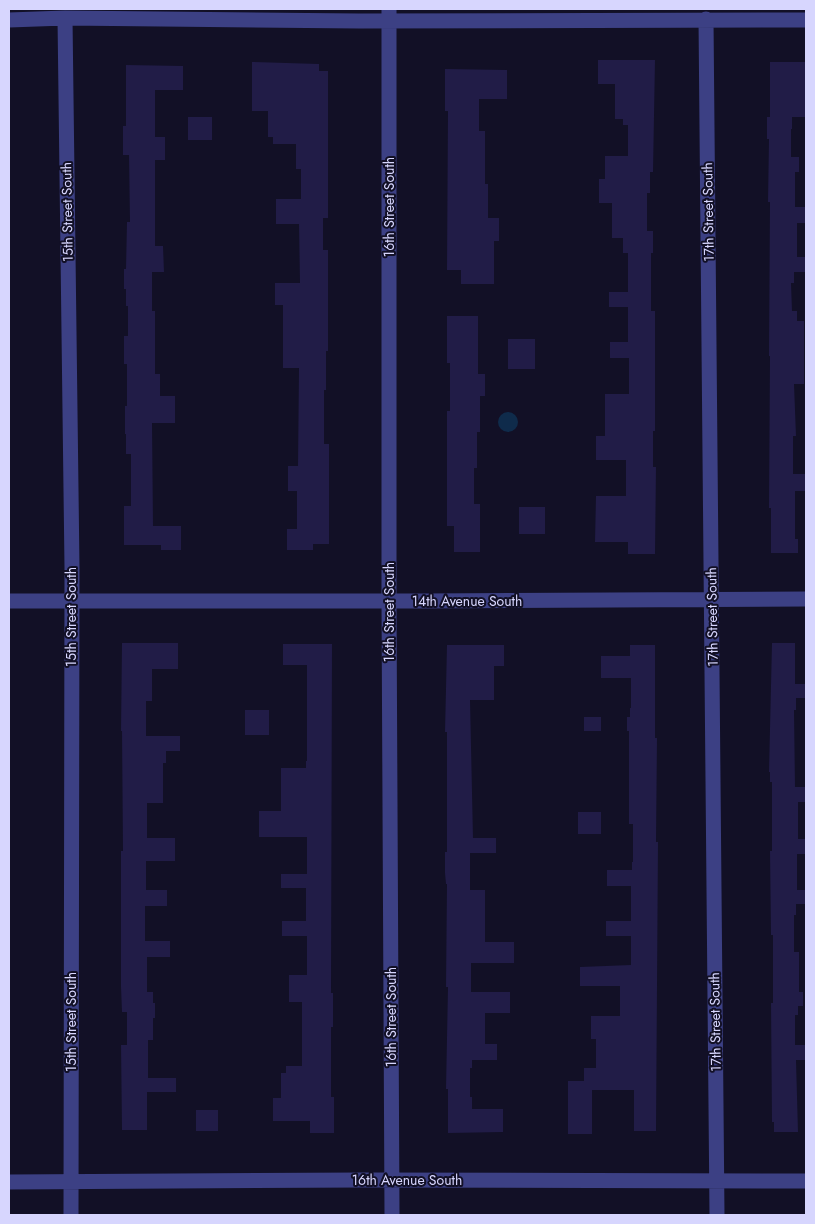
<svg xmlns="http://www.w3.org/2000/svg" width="815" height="1224" font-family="Jost,sans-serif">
  <rect width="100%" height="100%" fill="#121026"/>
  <path fill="#0f2b4b" d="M498 422a10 10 0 1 1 20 0a10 10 0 1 1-20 0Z"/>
  <path fill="#211c47" d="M 598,60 L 655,60 L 653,172 L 650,172 L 650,193 L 647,193 L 647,231 L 653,231 L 653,253 L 651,253 L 651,311 L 655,311 L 655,431 L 653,431 L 653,467 L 656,467 L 655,554 L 628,554 L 628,542 L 595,542 L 596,496 L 626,496 L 626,460 L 596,460 L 596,436 L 605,436 L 605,394 L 629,394 L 629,358 L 610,358 L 610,342 L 628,342 L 628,307 L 609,307 L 609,292 L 628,292 L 628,253 L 623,253 L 623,238 L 612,238 L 612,203 L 599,203 L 599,179 L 605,179 L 605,156 L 628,156 L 628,125 L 623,125 L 623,119 L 615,119 L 615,84 L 598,84 Z
    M 252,62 L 319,64 L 319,71 L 328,71 L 328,218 L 323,218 L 323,250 L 328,250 L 328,351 L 326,351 L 326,390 L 324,390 L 324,444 L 329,444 L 329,544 L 313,544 L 313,550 L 287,550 L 287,529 L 297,529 L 297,491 L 288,491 L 288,466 L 298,466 L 299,368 L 283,368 L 283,305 L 275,305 L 275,283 L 300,283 L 299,224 L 276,224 L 276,199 L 301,199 L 301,169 L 296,169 L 296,144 L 273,144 L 273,137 L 268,137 L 268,111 L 252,111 Z
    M 770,62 L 806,62 L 806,117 L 792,117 L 792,129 L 791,129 L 791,157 L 799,157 L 799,172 L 795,172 L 795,207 L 806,207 L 806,223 L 797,223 L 797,257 L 806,257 L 806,272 L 794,272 L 794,283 L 791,283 L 792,311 L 797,311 L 797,321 L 804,321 L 804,384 L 794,384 L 796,436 L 793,436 L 793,474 L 806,474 L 806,491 L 795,491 L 795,539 L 798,539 L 798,553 L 771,553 L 771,508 L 769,508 L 770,356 L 769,356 L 770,202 L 768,202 L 769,139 L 767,139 L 767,117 L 770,117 Z
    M 126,65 L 183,66 L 183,90 L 155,90 L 155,137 L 165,137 L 165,160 L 155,160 L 155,246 L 163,246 L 164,272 L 152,272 L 152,311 L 155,311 L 155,374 L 160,374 L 160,396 L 175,396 L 175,423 L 152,423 L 153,526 L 181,526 L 181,550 L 161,550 L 161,545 L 124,545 L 124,506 L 131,506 L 131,454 L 126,454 L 126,434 L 125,434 L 125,406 L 127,406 L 127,364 L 124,364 L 124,336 L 128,336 L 128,306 L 126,306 L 126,289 L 124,289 L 124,269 L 126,269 L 127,222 L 130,222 L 129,155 L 123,155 L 123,126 L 126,126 Z
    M 445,69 L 507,70 L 507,99 L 479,99 L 479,131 L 485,131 L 485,184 L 488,184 L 488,218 L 499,218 L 499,241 L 494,241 L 494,284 L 461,284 L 461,270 L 447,270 L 448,111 L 445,111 Z
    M 188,117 L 212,117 L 212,140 L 188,140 Z
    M 447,316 L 478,316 L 478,374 L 485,374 L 485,396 L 480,396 L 480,432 L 477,432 L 477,468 L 474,468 L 474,504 L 480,504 L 480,552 L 454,552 L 454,526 L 447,526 L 447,411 L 450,411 L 450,363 L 447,363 Z
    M 508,339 L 535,339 L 535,369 L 508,369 Z
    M 519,507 L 545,507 L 545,534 L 519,534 Z
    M 122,643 L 178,643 L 178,669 L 152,669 L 152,701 L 146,701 L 146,736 L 180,736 L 180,751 L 166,751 L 166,763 L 163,763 L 163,803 L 147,803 L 147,838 L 175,838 L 175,861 L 146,861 L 146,890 L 167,890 L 167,906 L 145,906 L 145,941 L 170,941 L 170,957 L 147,957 L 147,992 L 153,992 L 153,1003 L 155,1003 L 155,1018 L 153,1018 L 153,1040 L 148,1040 L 148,1078 L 176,1078 L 176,1092 L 147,1092 L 147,1130 L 122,1130 L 121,1045 L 127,1045 L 127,1012 L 122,1012 L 121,987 L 121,851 L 123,851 L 122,731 L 121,731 Z
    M 772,643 L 795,643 L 795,684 L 806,684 L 806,698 L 796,698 L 796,710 L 794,710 L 795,787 L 806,787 L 806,802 L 798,802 L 798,839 L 806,839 L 806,854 L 797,854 L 797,890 L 806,890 L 806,904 L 796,904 L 796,915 L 794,915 L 794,952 L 799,952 L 799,992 L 803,992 L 803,1006 L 798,1006 L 798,1015 L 795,1015 L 795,1045 L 806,1045 L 806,1060 L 796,1060 L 798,1132 L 774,1132 L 774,1122 L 772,1122 L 771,1003 L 773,1003 L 773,935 L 771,935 L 770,851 L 772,851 L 772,782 L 770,782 L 770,772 L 769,772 Z
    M 283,644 L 332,644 L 331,993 L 333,993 L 333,1027 L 331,1027 L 331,1097 L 334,1097 L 334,1133 L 310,1133 L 310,1121 L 273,1121 L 273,1098 L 281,1098 L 281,1073 L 286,1073 L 286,1066 L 302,1066 L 302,1002 L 289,1002 L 289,975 L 307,975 L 307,936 L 282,936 L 282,921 L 306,921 L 306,888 L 281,888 L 281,874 L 307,874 L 307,837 L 259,837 L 259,811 L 281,811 L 281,768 L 306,768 L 306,761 L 307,761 L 307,665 L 283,665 Z
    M 447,645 L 504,645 L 504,666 L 494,666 L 494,700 L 470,700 L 473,838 L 496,838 L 496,853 L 470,853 L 470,890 L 485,890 L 485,942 L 514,942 L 514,963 L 471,963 L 471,992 L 510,992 L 510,1013 L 485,1013 L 485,1044 L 497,1044 L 497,1060 L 472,1060 L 472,1068 L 470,1068 L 470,1097 L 472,1097 L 472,1109 L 503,1109 L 503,1132 L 448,1133 L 448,1089 L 446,1089 L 448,987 L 446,987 L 447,884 L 446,884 L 445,873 L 445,852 L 447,852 L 447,732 L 445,732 Z
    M 630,645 L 655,645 L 655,738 L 657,738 L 656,842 L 658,842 L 656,1131 L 634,1131 L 634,1090 L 592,1090 L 592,1134 L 568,1134 L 568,1081 L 584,1081 L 584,1068 L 596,1068 L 596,1039 L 591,1039 L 591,1016 L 620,1016 L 620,986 L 580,986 L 580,967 L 631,965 L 631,936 L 606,936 L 606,921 L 631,921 L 631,886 L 607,886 L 607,870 L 632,870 L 632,862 L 633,862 L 633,824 L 629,824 L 629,731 L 627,731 L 627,717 L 630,717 L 630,708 L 631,708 L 631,678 L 601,678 L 601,656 L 630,656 Z
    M 245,710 L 269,710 L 269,735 L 245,735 Z
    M 584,717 L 601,717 L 601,731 L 584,731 Z
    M 578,812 L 601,812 L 601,834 L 578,834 Z
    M 196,1110 L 218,1110 L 218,1131 L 196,1131 Z"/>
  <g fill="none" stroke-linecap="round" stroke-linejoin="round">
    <path stroke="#3c4084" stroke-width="15" d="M 389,9 L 389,601 L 392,1215
      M 65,18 L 72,568 L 71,1215
      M 706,19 L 717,1215
      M 9,20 L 65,18 L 359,21 L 806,20
      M 9,601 L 422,601 L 806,599
      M 9,1182 L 363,1180 L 806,1181"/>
  </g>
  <g text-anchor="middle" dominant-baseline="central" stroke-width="4" stroke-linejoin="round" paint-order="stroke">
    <g font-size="14" fill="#d7d6fe" stroke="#121026">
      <text transform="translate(389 207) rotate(-90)">16th Street South</text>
      <text transform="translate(67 212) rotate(-91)">15th Street South</text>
      <text transform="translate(708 212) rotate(-91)">17th Street South</text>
      <text x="467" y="601">14th Avenue South</text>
      <text transform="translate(389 612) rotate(-90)">16th Street South</text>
      <text transform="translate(71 617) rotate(-90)">15th Street South</text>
      <text transform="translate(712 617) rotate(-91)">17th Street South</text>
      <text transform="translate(391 1017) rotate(-90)">16th Street South</text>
      <text transform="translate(71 1022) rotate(-90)">15th Street South</text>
      <text transform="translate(715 1022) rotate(-91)">17th Street South</text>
      <text x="407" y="1180">16th Avenue South</text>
    </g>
  </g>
  <rect width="815" height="1224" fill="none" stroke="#d7d6fe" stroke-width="20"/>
</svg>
